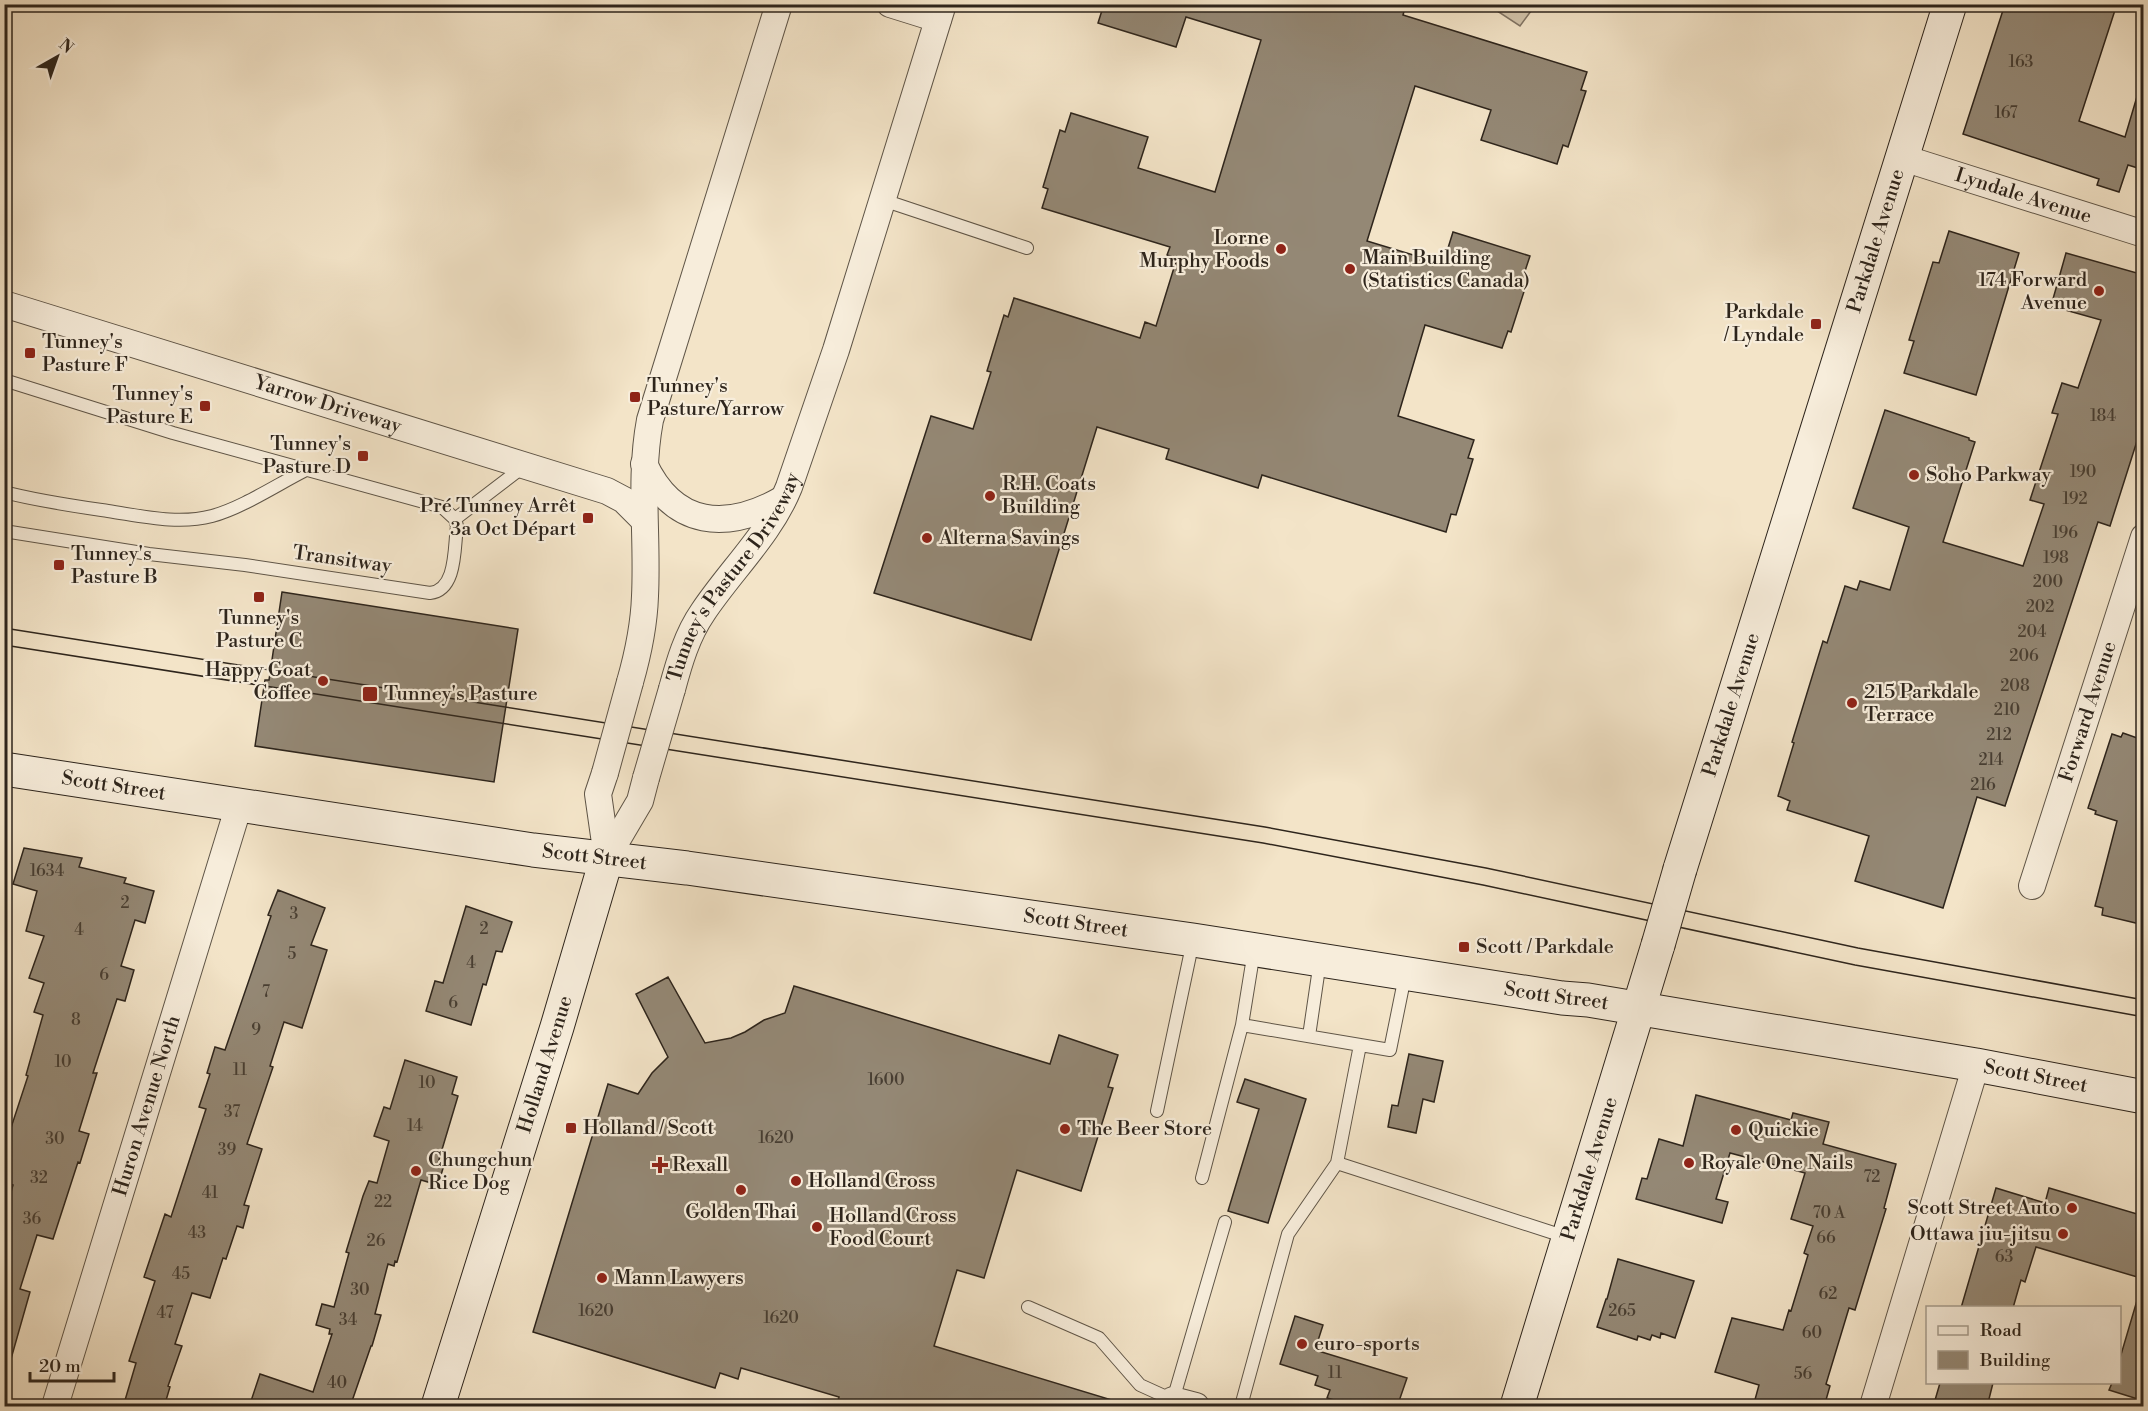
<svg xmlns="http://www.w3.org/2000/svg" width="2148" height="1411" font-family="'Libre Bodoni',serif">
  <rect width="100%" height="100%" fill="#f3e4c8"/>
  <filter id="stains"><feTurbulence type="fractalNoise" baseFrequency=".00333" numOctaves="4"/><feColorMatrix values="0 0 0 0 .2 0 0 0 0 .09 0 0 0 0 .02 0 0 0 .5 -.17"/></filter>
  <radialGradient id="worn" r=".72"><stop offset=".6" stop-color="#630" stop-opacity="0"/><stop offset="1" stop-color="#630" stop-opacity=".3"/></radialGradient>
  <path fill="#d2c4ab" stroke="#807464" stroke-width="1.5" d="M 1488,5 L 1549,5 L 1534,7 L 1520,26 Z"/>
  <path fill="#948875" stroke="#2e251c" stroke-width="1.5" d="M 1104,4 L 1406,4 L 1403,15 L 1587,72 L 1581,90 L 1586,91 L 1568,147 L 1563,145 L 1557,164 L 1481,140 L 1491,110 L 1415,86 L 1367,241 L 1443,264 L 1453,232 L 1530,256 L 1524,274 L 1529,276 L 1511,332 L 1508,331 L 1502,348 L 1425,325 L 1398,416 L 1474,440 L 1468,458 L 1473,459 L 1456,515 L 1451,514 L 1446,532 L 1262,475 L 1258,488 L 1166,459 L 1169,449 L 1097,427 L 1031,640 L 874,593 L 931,416 L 973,429 L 991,372 L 987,371 L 1004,315 L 1008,317 L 1014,298 L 1140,338 L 1145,322 L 1156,326 L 1177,258 L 1167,255 L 1170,247 L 1042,208 L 1048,189 L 1043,187 L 1060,130 L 1065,132 L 1071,113 L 1148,137 L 1138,168 L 1215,192 L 1261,40 L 1186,17 L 1176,47 L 1098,23 Z
    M 2005,4 L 2117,4 L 2079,121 L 2125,137 L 2138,93 L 2144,94 L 2144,170 L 2128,165 L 2119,192 L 2097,185 L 2099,179 L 1963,134 Z
    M 1949,231 L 2019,253 L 1976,395 L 1904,373 L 1914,341 L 1909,340 L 1933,262 L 1939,263 Z
    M 2066,253 L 2144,275 L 2144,444 L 2137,441 L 2110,526 L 2098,522 L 2005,806 L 1977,797 L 1943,908 L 1855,881 L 1869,836 L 1787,810 L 1790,801 L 1778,796 L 1794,743 L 1792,742 L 1823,641 L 1827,643 L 1845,586 L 1857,590 L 1860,581 L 1890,590 L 1909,527 L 1853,508 L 1885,410 L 1969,438 L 1969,440 L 1975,442 L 1943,542 L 2023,566 L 2044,504 L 2030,500 L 2058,414 L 2052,413 L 2062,383 L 2078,388 L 2101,320 L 2051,306 Z
    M 282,592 L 518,629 L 494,782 L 255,746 L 265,680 L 269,680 Z
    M 2123,733 L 2143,740 L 2144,925 L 2102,915 L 2103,908 L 2095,906 L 2117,821 L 2095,814 L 2096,811 L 2088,808 L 2112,734 L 2121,737 Z
    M 24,848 L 82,858 L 79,867 L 126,878 L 124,883 L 154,891 L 145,923 L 135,920 L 121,966 L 134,970 L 125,1001 L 117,999 L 93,1073 L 97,1073 L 79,1131 L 89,1134 L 80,1163 L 78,1162 L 53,1239 L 37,1235 L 20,1289 L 30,1292 L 11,1359 L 4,1358 L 5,1213 L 13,1185 L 4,1182 L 4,1149 L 28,1076 L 26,1075 L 43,1015 L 34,1012 L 44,983 L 29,978 L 44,936 L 26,931 L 37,891 L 13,884 Z
    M 278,890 L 325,908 L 311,945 L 327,950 L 302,1028 L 284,1022 L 270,1066 L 273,1067 L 247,1144 L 262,1149 L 244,1205 L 249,1206 L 243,1228 L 237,1226 L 226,1259 L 223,1258 L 210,1298 L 192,1293 L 175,1344 L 182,1346 L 168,1386 L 170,1387 L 164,1407 L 123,1407 L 136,1363 L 129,1361 L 155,1281 L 144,1277 L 165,1214 L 171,1217 L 206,1109 L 199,1107 L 210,1074 L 207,1073 L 215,1047 L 225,1050 L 271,916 L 268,915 Z
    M 466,906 L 512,922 L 502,952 L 496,951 L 486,985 L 483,984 L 471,1025 L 426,1011 L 435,981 L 443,983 Z
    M 668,977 L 705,1043 L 731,1038 L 745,1032 L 764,1020 L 785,1013 L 794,986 L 1050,1064 L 1059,1035 L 1118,1055 L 1108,1087 L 1113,1088 L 1081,1191 L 1017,1170 L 984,1278 L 957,1270 L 934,1346 L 1115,1401 L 1115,1407 L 836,1407 L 839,1397 L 741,1368 L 738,1379 L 720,1373 L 715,1388 L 533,1332 L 608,1084 L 638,1094 L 652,1073 L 668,1057 L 636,994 Z
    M 1409,1054 L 1443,1061 L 1434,1102 L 1423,1099 L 1416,1133 L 1388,1127 L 1392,1105 L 1398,1106 Z
    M 405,1060 L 457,1077 L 452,1094 L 458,1096 L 438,1163 L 444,1165 L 438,1185 L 421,1180 L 397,1262 L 395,1261 L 394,1266 L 388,1264 L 375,1314 L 381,1315 L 372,1346 L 371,1346 L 350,1407 L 249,1407 L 260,1374 L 313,1392 L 332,1334 L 329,1334 L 330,1329 L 316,1325 L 322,1304 L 334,1307 L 349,1253 L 346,1252 L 363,1196 L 369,1181 L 377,1183 L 389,1141 L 374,1136 L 384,1107 L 390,1109 Z
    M 1245,1079 L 1306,1099 L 1268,1223 L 1228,1211 L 1259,1109 L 1237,1102 Z
    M 1696,1095 L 1791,1120 L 1793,1113 L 1829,1122 L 1823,1144 L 1896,1164 L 1884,1208 L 1886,1209 L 1855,1310 L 1849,1308 L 1826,1384 L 1830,1386 L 1824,1407 L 1753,1407 L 1759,1385 L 1715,1372 L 1732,1318 L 1783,1330 L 1789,1310 L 1791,1311 L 1808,1255 L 1804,1253 L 1813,1226 L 1791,1219 L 1805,1173 L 1730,1153 L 1716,1199 L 1728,1202 L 1722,1223 L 1636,1199 L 1642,1178 L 1647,1179 L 1659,1139 L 1683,1146 Z
    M 1996,1188 L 2045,1203 L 2049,1188 L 2144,1216 L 2144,1279 L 2036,1247 L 2025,1282 L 2021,1280 L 2013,1308 L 1961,1308 Z
    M 1618,1259 L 1694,1281 L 1675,1338 L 1661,1333 L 1660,1338 L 1652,1335 L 1650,1340 L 1638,1336 L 1637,1340 L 1597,1327 L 1606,1299 L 1607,1299 Z
    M 2138,1297 L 2144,1298 L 2144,1401 L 2109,1390 L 2112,1383 L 2120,1383 L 2120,1358 Z
    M 1295,1316 L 1323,1325 L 1315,1350 L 1407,1378 L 1397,1407 L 1358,1407 L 1327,1398 L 1330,1390 L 1315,1385 L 1318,1376 L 1280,1364 Z
    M 1940,1383 L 1993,1383 L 1987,1407 L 1933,1407 Z"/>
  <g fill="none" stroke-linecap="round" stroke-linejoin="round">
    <g stroke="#5f5547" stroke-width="14">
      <path id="lane" d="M 883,200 L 1027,248
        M 4,380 L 173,433 L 442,507 L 455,519 L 457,526 C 454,548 457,590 430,593 L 245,565 L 149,554 L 4,531
        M 4,492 C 38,501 74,506 108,511 C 142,516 178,525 212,516 C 242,508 278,484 306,470
        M 455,519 L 523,467
        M 1254,951 L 1242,1025 L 1390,1050 L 1405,976
        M 1309,1036 L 1320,961
        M 1360,1045 L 1337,1163 L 1566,1237
        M 1157,1111 L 1193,941
        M 1202,1178 L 1242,1025
        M 1028,1307 L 1099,1338 L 1140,1385 L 1173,1400 L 1225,1222
        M 1241,1406 L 1288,1234 L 1337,1163"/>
    </g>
    <g stroke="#5f5547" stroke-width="28">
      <g id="street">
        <path d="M 890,4 L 938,19"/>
        <path id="s1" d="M 1903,158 L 2144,234"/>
        <path id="s2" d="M 4,304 L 607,491 L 624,500 L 644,520"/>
        <path d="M 644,464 C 674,528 727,531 783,499"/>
        <path d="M 630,682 C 638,654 644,626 645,596 C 648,536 639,479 650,420 L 779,4"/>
        <path id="s3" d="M 672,689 C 679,663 687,635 703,612 C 731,570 770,534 789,487 L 836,350 L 943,4"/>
        <path d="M 605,773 L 598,794 L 607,857"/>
        <path d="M 607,857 L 640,801 L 646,778"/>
        <path id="s4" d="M 2032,886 L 2144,537"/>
        <path id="s5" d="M 55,1406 L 239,805"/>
        <path d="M 1171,1406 L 1173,1400 L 1196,1406"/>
        <path d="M 1873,1406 L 1976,1065"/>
      </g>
    </g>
    <g stroke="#2e251c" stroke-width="35">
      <g id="secondary">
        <path id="s6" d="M 4,769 L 533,850 L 687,868 L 1193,940 L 1562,998 L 1588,1000 L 1976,1065 L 2144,1097"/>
        <path id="s7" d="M 1680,869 L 1950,4"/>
        <path id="s8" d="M 438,1406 L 557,1027 L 607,857"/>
        <path id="s9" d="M 1517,1406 L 1658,945"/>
      </g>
    </g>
    <use href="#lane" stroke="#f7eddb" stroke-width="12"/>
    <use href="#street" stroke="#f7eddb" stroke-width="26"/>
    <use href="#secondary" stroke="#f7eddb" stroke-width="33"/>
    <path stroke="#2e251c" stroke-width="1.5" d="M 4,628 L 1265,827 L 1486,868 L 1858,948 L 2144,1000
      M 4,645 L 1263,843 L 1483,885 L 1855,965 L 2144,1017"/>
    <g stroke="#5f5547" stroke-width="28" stroke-linecap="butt">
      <path id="street-bridge" d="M 605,773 L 630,682
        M 646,778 L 672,689"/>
    </g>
    <g stroke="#2e251c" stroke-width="35" stroke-linecap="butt">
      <path id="secondary-bridge" d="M 1658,945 L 1680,869"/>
    </g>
    <use href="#street-bridge" stroke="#f7eddb" stroke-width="26"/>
    <use href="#secondary-bridge" stroke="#f7eddb" stroke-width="33"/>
  </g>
  <g fill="#8f2418" stroke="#f7eddb" stroke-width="2">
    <circle cx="1281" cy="249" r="6"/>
    <circle cx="1350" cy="269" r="6"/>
    <circle cx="2099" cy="291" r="6"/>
    <rect x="1810" y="318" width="12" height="12" rx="3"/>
    <rect x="24" y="347" width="12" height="12" rx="3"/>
    <rect x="629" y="391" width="12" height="12" rx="3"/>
    <rect x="199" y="400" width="12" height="12" rx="3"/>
    <rect x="357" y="450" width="12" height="12" rx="3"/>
    <circle cx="1914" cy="475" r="6"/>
    <circle cx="990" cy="496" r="6"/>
    <rect x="582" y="512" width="12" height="12" rx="3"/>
    <circle cx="927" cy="538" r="6"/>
    <rect x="53" y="559" width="12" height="12" rx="3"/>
    <rect x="253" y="591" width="12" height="12" rx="3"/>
    <circle cx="323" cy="681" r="6"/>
    <rect x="362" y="686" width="16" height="16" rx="3"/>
    <circle cx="1852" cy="703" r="6"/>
    <rect x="1458" y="941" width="12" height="12" rx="3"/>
    <rect x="565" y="1122" width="12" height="12" rx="3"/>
    <circle cx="1065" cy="1129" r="6"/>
    <circle cx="1736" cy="1130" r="6"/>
    <circle cx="1689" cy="1163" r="6"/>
    <path d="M657 1156h6v6h6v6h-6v6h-6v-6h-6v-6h6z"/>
    <circle cx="416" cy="1171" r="6"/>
    <circle cx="796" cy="1181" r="6"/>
    <circle cx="741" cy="1190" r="6"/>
    <circle cx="2072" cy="1208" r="6"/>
    <circle cx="817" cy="1227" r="6"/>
    <circle cx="2063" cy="1234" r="6"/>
    <circle cx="602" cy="1278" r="6"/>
    <circle cx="1302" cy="1344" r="6"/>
  </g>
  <g text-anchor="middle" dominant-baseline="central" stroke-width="4.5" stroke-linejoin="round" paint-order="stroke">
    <g font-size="16" fill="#483e32">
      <text x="2021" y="62">163</text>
      <text x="2006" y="113">167</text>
      <text x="2103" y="416">184</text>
      <text x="2083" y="472">190</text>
      <text x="2075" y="499">192</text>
      <text x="2065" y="533">196</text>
      <text x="2056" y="558">198</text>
      <text x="2048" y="582">200</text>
      <text x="2040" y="607">202</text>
      <text x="2032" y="632">204</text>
      <text x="2024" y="656">206</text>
      <text x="2015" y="686">208</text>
      <text x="2007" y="710">210</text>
      <text x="1999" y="735">212</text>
      <text x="1991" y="760">214</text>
      <text x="1983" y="785">216</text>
      <text x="47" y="871">1634</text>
      <text x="125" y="903">2</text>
      <text x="294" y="914">3</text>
      <text x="484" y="929">2</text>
      <text x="79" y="930">4</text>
      <text x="292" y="954">5</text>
      <text x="471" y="963">4</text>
      <text x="104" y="975">6</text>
      <text x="266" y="992">7</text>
      <text x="453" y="1003">6</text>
      <text x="76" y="1020">8</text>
      <text x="256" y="1030">9</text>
      <text x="63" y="1062">10</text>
      <text x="240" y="1070">11</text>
      <text x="886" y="1080">1600</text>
      <text x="427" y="1083">10</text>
      <text x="232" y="1112">37</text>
      <text x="415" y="1126">14</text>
      <text x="776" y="1138">1620</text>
      <text x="55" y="1139">30</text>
      <text x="227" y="1150">39</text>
      <text x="1872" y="1177">72</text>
      <text x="39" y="1178">32</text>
      <text x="210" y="1193">41</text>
      <text x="383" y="1202">22</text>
      <text x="1829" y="1213">70 A</text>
      <text x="32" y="1219">36</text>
      <text x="197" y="1233">43</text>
      <text x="1826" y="1238">66</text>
      <text x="376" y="1241">26</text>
      <text x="2004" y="1257">63</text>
      <text x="181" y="1274">45</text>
      <text x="360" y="1290">30</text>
      <text x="1828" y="1294">62</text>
      <text x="596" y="1311">1620</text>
      <text x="1622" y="1311">265</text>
      <text x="165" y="1313">47</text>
      <text x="781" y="1318">1620</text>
      <text x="348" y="1320">34</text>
      <text x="1812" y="1333">60</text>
      <text x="1335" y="1373">11</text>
      <text x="1803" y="1374">56</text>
      <text x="337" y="1383">40</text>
    </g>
    <g font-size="20" fill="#2e251c" stroke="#f7eddb">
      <text stroke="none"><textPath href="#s1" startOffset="126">Lyndale Avenue</textPath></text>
      <text stroke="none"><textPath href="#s7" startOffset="658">Parkdale Avenue</textPath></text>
      <text stroke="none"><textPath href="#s2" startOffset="339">Yarrow Driveway</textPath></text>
      <text transform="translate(342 560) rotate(8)">Transitway</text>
      <text stroke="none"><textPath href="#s3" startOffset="129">Tunney's Pasture Driveway</textPath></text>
      <text stroke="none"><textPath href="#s7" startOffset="172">Parkdale Avenue</textPath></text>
      <text stroke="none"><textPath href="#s4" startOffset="183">Forward Avenue</textPath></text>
      <text stroke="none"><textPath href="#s6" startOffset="111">Scott Street</textPath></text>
      <text stroke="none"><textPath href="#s6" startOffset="597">Scott Street</textPath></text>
      <text stroke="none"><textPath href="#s6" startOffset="1083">Scott Street</textPath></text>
      <text stroke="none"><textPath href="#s6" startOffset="1569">Scott Street</textPath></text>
      <text stroke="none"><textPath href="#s8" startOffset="358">Holland Avenue</textPath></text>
      <text stroke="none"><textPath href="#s6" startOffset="2055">Scott Street</textPath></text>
      <text stroke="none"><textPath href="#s5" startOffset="314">Huron Avenue North</textPath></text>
      <text stroke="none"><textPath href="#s9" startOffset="248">Parkdale Avenue</textPath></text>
    </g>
    <g font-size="20" fill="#2e251c" stroke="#f7eddb" text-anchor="start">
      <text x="1269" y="238" text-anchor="end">Lorne<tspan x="1269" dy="23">Murphy Foods</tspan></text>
      <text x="1362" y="258">Main Building<tspan x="1362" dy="23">(Statistics Canada)</tspan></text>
      <text x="2087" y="280" text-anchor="end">174 Forward<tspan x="2087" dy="23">Avenue</tspan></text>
      <text x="1804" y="312" text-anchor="end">Parkdale<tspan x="1804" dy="23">/ Lyndale</tspan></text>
      <text x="42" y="342">Tunney's<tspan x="42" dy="23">Pasture F</tspan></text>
      <text x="647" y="386">Tunney's<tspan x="647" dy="23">Pasture/Yarrow</tspan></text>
      <text x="193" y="394" text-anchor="end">Tunney's<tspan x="193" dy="23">Pasture E</tspan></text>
      <text x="351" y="444" text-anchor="end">Tunney's<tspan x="351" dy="23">Pasture D</tspan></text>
      <text x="1926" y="475">Soho Parkway</text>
      <text x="1002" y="484">R.H. Coats<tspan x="1002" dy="23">Building</tspan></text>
      <text x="576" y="506" text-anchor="end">Pré Tunney Arrêt<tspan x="576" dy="23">3a Oct Départ</tspan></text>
      <text x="939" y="538">Alterna Savings</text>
      <text x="71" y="554">Tunney's<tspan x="71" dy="23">Pasture B</tspan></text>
      <text x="259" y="618" text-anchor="middle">Tunney's<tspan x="259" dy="23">Pasture C</tspan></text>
      <text x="311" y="670" text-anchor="end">Happy Goat<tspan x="311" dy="23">Coffee</tspan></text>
      <text x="1864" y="692">215 Parkdale<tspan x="1864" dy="23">Terrace</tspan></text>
      <text x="384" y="694">Tunney's Pasture</text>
      <text x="1476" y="947">Scott / Parkdale</text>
      <text x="583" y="1128">Holland / Scott</text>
      <text x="1077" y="1129">The Beer Store</text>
      <text x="1748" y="1130">Quickie</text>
      <text x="428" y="1160">Chungchun<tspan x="428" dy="23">Rice Dog</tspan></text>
      <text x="1701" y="1163">Royale One Nails</text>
      <text x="672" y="1165">Rexall</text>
      <text x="808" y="1181">Holland Cross</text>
      <text x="2060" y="1208" text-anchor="end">Scott Street Auto</text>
      <text x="741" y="1212" text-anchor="middle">Golden Thai</text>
      <text x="829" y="1216">Holland Cross<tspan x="829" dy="23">Food Court</tspan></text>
      <text x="2051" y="1234" text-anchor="end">Ottawa jiu-jitsu</text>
      <text x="614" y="1278">Mann Lawyers</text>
      <text x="1314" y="1344">euro-sports</text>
    </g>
  </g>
  <rect width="2148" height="1411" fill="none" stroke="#f3e4c8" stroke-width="24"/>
  <rect x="6" y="6" width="2136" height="1399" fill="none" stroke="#2e251c" stroke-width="3"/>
  <rect x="12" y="12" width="2124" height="1387" fill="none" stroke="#2e251c" stroke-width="1.5"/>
  <rect x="1926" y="1306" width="195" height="78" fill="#f7eddb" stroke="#a79d8f" stroke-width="1.5"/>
  <rect x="1938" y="1326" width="30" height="9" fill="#f7eddb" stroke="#a79d8f" stroke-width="1.5"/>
  <text x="1980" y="1336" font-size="18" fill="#2e251c">Road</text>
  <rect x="1938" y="1351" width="30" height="18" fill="#948875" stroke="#a79d8f" stroke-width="1.5"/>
  <text x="1980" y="1366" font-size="18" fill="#2e251c">Building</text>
  <g transform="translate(57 57) rotate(40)" stroke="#f7eddb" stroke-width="4.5" paint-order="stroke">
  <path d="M0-4.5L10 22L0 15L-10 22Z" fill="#2e251c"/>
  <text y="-9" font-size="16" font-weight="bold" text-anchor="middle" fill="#2e251c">N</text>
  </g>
  <path d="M30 1372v9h84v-9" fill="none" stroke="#2e251c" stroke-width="3"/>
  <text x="39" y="1372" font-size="18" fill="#2e251c" stroke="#f7eddb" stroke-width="4.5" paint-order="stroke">20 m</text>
  <rect width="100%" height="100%" filter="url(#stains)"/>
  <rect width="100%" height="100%" fill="url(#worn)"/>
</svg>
